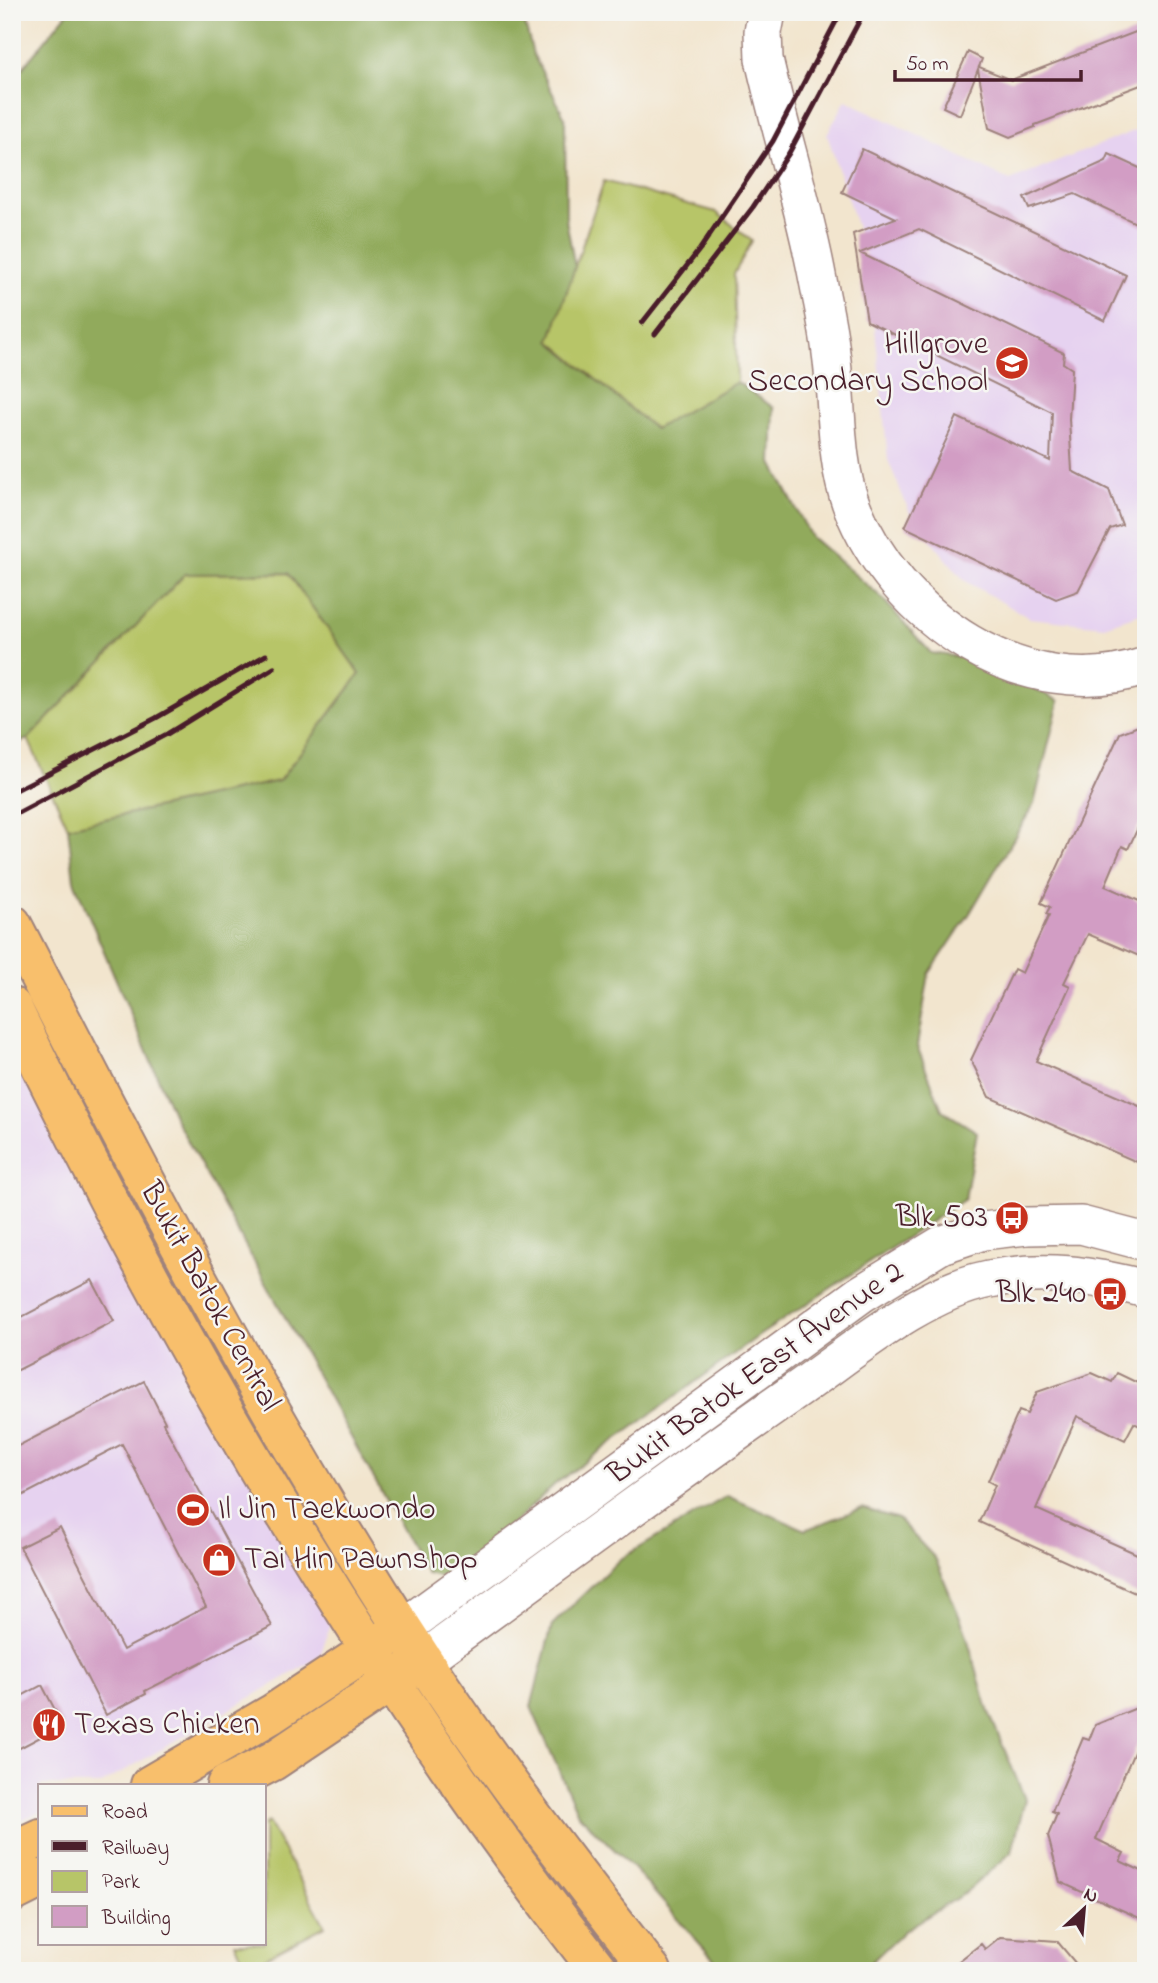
<svg xmlns="http://www.w3.org/2000/svg" width="1158" height="1983" font-family="'Indie Flower',sans-serif">
  <rect width="100%" height="100%" fill="#f6f6f2"/>
  <filter id="ink" filterUnits="userSpaceOnUse"><feTurbulence type="fractalNoise" baseFrequency=".0143" numOctaves="2"/><feDisplacementMap in="SourceGraphic" scale="14" xChannelSelector="R" yChannelSelector="G"/><feConvolveMatrix kernelMatrix="1 2 1 2 8 2 1 2 1" color-interpolation-filters="sRGB"/></filter>
  <filter id="wash" filterUnits="userSpaceOnUse"><feTurbulence type="fractalNoise" baseFrequency=".00686" numOctaves="4" result="noise"/><feDisplacementMap in="SourceGraphic" scale="28" xChannelSelector="R" yChannelSelector="G"/><feGaussianBlur stdDeviation="1.57" result="paint"/><feColorMatrix in="noise" values="0 0 0 0 0 0 0 0 0 0 0 0 0 0 0 0 0 1.4 0 .05"/><feComposite in="paint" operator="in"/></filter>
  <g filter="url(#wash)">
    <rect width="100%" height="100%" fill="#f2e5ce"/>
    <path fill="#e6d2f0" d="M 846,100 L 1010,181 L 1146,126 L 1146,612 L 1104,626 L 1029,618 L 964,580 L 911,516 L 888,460 L 869,266 L 827,134 Z
      M 12,1043 L 332,1618 L 320,1657 L 100,1785 L 40,1785 L 40,1812 L 12,1824 Z"/>
    <path fill="#b7c568" stroke="#80724a" stroke-width="2" d="M 604,181 L 716,212 L 752,241 L 734,274 L 737,382 L 655,429 L 550,341 Z
      M 288,573 L 360,674 L 279,781 L 68,827 L 28,739 L 185,574 Z
      M 268,1822 L 325,1926 L 248,1967 L 235,1943 L 264,1943 L 264,1824 Z"/>
    <path fill="#91aa5c" stroke="#6e6444" stroke-width="2" d="M 68,12 L 522,12 L 533,54 L 565,118 L 566,220 L 575,267 L 550,341 L 655,429 L 737,382 L 774,408 L 772,463 L 811,537 L 881,597 L 931,653 L 977,659 L 1059,701 L 1034,804 L 970,913 L 929,974 L 917,1046 L 942,1110 L 977,1132 L 965,1199 L 760,1335 L 555,1484 L 454,1580 L 426,1573 L 175,1118 L 74,881 L 68,827 L 279,781 L 360,674 L 288,573 L 185,574 L 28,739 L 14,745 L 12,743 L 12,81 Z
      M 727,1496 L 805,1530 L 862,1508 L 898,1519 L 935,1558 L 965,1630 L 988,1710 L 1025,1799 L 1012,1852 L 965,1893 L 904,1931 L 862,1971 L 724,1971 L 633,1868 L 578,1814 L 531,1707 L 552,1625 L 619,1560 Z"/>
    <g id="blocks">
      <path fill="#d29dc4" d="M 1146,28 L 1146,83 L 1035,125 L 1035,127 L 1010,137 L 989,128 L 978,69 L 960,115 L 943,107 L 968,52 L 982,59 L 979,67 L 1011,80 Z
        M 862,149 L 1126,275 L 1105,321 L 919,229 L 860,253 L 1064,353 L 1063,363 L 1072,369 L 1069,419 L 1072,471 L 1109,490 L 1122,525 L 1110,529 L 1078,591 L 1056,599 L 905,527 L 957,417 L 1050,461 L 1052,412 L 867,321 L 853,234 L 896,218 L 842,192 Z
        M 1109,154 L 1146,171 L 1146,228 L 1075,194 L 1029,209 L 1024,198 L 1106,161 Z
        M 1146,723 L 1146,811 L 1128,849 L 1122,846 L 1105,886 L 1146,904 L 1146,959 L 1088,934 L 1064,983 L 1070,986 L 1036,1061 L 1146,1109 L 1146,1166 L 989,1097 L 971,1060 L 1014,969 L 1022,973 L 1049,915 L 1046,914 L 1050,907 L 1041,903 L 1120,733 Z
        M 92,1280 L 114,1321 L 12,1373 L 12,1322 Z
        M 1092,1373 L 1112,1382 L 1117,1373 L 1146,1387 L 1146,1429 L 1134,1423 L 1125,1440 L 1077,1416 L 1036,1509 L 1146,1558 L 1146,1598 L 979,1522 L 995,1485 L 988,1481 L 1019,1411 L 1027,1414 L 1037,1392 Z
        M 144,1381 L 165,1422 L 163,1423 L 272,1626 L 145,1691 L 146,1694 L 106,1715 L 20,1547 L 60,1527 L 123,1650 L 206,1607 L 122,1444 L 12,1501 L 12,1449 Z
        M 42,1685 L 63,1725 L 12,1752 L 12,1701 Z
        M 1146,1704 L 1146,1746 L 1138,1743 L 1096,1839 L 1124,1853 L 1120,1861 L 1146,1873 L 1146,1921 L 1060,1882 L 1048,1836 L 1057,1814 L 1052,1812 L 1083,1738 L 1089,1740 L 1095,1725 Z
        M 1000,1937 L 1057,1941 L 1082,1971 L 946,1971 L 981,1944 L 985,1949 Z"/>
    </g>
  </g>
  <g filter="url(#ink)">
    <use href="#blocks" fill-opacity="0" stroke="#9e827c" stroke-width="2"/>
    <g fill="none" stroke-linecap="round" stroke-linejoin="round">
      <g stroke="#9e827c" stroke-width="40">
        <path id="minor" d="M 767,12 L 763,32 L 764,59 C 780,130 802,199 816,270 C 821,297 828,325 831,353 C 838,401 834,459 851,504 C 894,617 1025,708 1146,666
          M 403,1628 L 861,1294 L 941,1245 L 983,1231 L 1027,1226 L 1081,1225 L 1146,1242
          M 423,1660 C 546,1571 668,1480 793,1393 C 850,1354 920,1293 989,1279 C 1046,1268 1090,1275 1146,1289"/>
      </g>
      <g stroke="#9e827c" stroke-width="42">
        <path id="major" d="M 12,924 C 140,1173 268,1423 421,1657 C 492,1766 572,1869 652,1971
          M 12,1007 C 175,1347 366,1674 599,1971
          M 150,1785 L 272,1714 L 392,1635
          M 226,1785 L 273,1761 L 413,1667
          M 12,1851 L 40,1838
          M 12,1893 L 40,1879"/>
      </g>
      <use href="#minor" stroke="#fff" stroke-width="37"/>
      <use href="#major" stroke="#f8bf6c" stroke-width="38"/>
      <path stroke="#4a1f2b" stroke-width="5" d="M 642,323 L 700,249 L 773,141 L 841,12
        M 655,334 L 753,207 L 789,153 L 864,12
        M 12,792 L 156,718 L 266,655
        M 12,816 L 167,734 L 274,668"/>
    </g>
  </g>
  <defs>
    <g id="school-disc" transform="scale(1.75)"><circle r="9.5" fill="#c8321e" stroke="#f6f6f2"/><path d="M0-5L7-2L0 1L-7-2ZM-4 1L0 2.5L4 1V4Q0 6-4 4Z" fill="#fff"/></g>
    <g id="bus-disc" transform="scale(1.75)"><circle r="9.5" fill="#c8321e" stroke="#f6f6f2"/><path d="M-5-6H5V4H4V6H2V4H-2V6H-4V4H-5ZM-3.5-4V0h7V-4ZM-3.5 1.2v1.5H-2V1.2ZM2 1.2v1.5H3.5V1.2Z" fill="#fff"/></g>
    <g id="stadium-disc" transform="scale(1.75)"><circle r="9.5" fill="#c8321e" stroke="#f6f6f2"/><path d="M0-5a6.5 5 0 1 0 0 10a6.5 5 0 1 0 0-10ZM-3.5-1.8h7v3.6h-7Z" fill="#fff"/></g>
    <g id="shop-disc" transform="scale(1.75)"><circle r="9.5" fill="#c8321e" stroke="#f6f6f2"/><path d="M-5-2.5h2.3a2.7 3.5 0 0 1 5.4 0H5L5.5 6h-11ZM-1.5-2.5h3a1.5 2.3 0 0 0-3 0Z" fill="#fff"/></g>
    <g id="restaurant-disc" transform="scale(1.75)"><circle r="9.5" fill="#c8321e" stroke="#f6f6f2"/><path d="M-5-6h1v4h1v-4h1v4h1v-4h1v5L-1.5 .5V6h-2V.5L-5-1ZM5-6V6H3V1.5H1.5Q1.5-4 5-6Z" fill="#fff"/></g>
  </defs>
  <g fill-rule="evenodd">
    <use href="#school-disc" x="1012" y="363"/>
    <use href="#bus-disc" x="1012" y="1218"/>
    <use href="#bus-disc" x="1110" y="1294"/>
    <use href="#stadium-disc" x="193" y="1510"/>
    <use href="#shop-disc" x="219" y="1560"/>
    <use href="#restaurant-disc" x="49" y="1725"/>
  </g>
  <g text-anchor="middle" dominant-baseline="central" stroke-width="5" stroke-linejoin="round" paint-order="stroke">
    <g font-size="32" fill="#4a1f2b" stroke="#f6f6f2" text-anchor="end">
      <text x="988" y="345">Hillgrove<tspan x="988" dy="37">Secondary School</tspan></text>
      <text x="988" y="1218">Blk 503</text>
      <text x="1086" y="1294">Blk 240</text>
      <text x="218" y="1510" text-anchor="start">Il Jin Taekwondo</text>
      <text x="244" y="1560" text-anchor="start">Tai Hin Pawnshop</text>
      <text x="74" y="1725" text-anchor="start">Texas Chicken</text>
    </g>
    <g font-size="32" fill="#4a1f2b" stroke="#f6f6f2">
      <text transform="translate(209 1297) rotate(61)">Bukit Batok Central</text>
      <text transform="translate(756 1374) rotate(-36)">Bukit Batok East Avenue 2</text>
    </g>
  </g>
  <rect width="1158" height="1983" fill="none" stroke="#f6f6f2" stroke-width="42"/>
  <rect x="38" y="1784" width="228" height="161" fill="#f6f6f2" stroke="#b1a0a2" stroke-width="2"/>
  <rect x="52" y="1806" width="35" height="10" fill="#f8bf6c" stroke="#b1a0a2" stroke-width="2"/>
  <text x="102" y="1818" font-size="21" fill="#4a1f2b">Road</text>
  <rect x="52" y="1841" width="35" height="10" fill="#4a1f2b" stroke="#b1a0a2" stroke-width="2"/>
  <text x="102" y="1854" font-size="21" fill="#4a1f2b">Railway</text>
  <rect x="52" y="1871" width="35" height="21" fill="#b7c568" stroke="#b1a0a2" stroke-width="2"/>
  <text x="102" y="1888" font-size="21" fill="#4a1f2b">Park</text>
  <rect x="52" y="1906" width="35" height="21" fill="#d29dc4" stroke="#b1a0a2" stroke-width="2"/>
  <text x="102" y="1924" font-size="21" fill="#4a1f2b">Building</text>
  <g transform="translate(1084 1909) rotate(26)" stroke="#f6f6f2" stroke-width="5" paint-order="stroke">
  <path d="M0-5L12 26L0 18L-12 26Z" fill="#4a1f2b"/>
  <text y="-10" font-size="19" font-weight="bold" text-anchor="middle" fill="#4a1f2b">N</text>
  </g>
  <path d="M895 70v10h186v-10" fill="none" stroke="#4a1f2b" stroke-width="3.5"/>
  <text x="906" y="70" font-size="21" fill="#4a1f2b" stroke="#f6f6f2" stroke-width="5" paint-order="stroke">50 m</text>
</svg>
